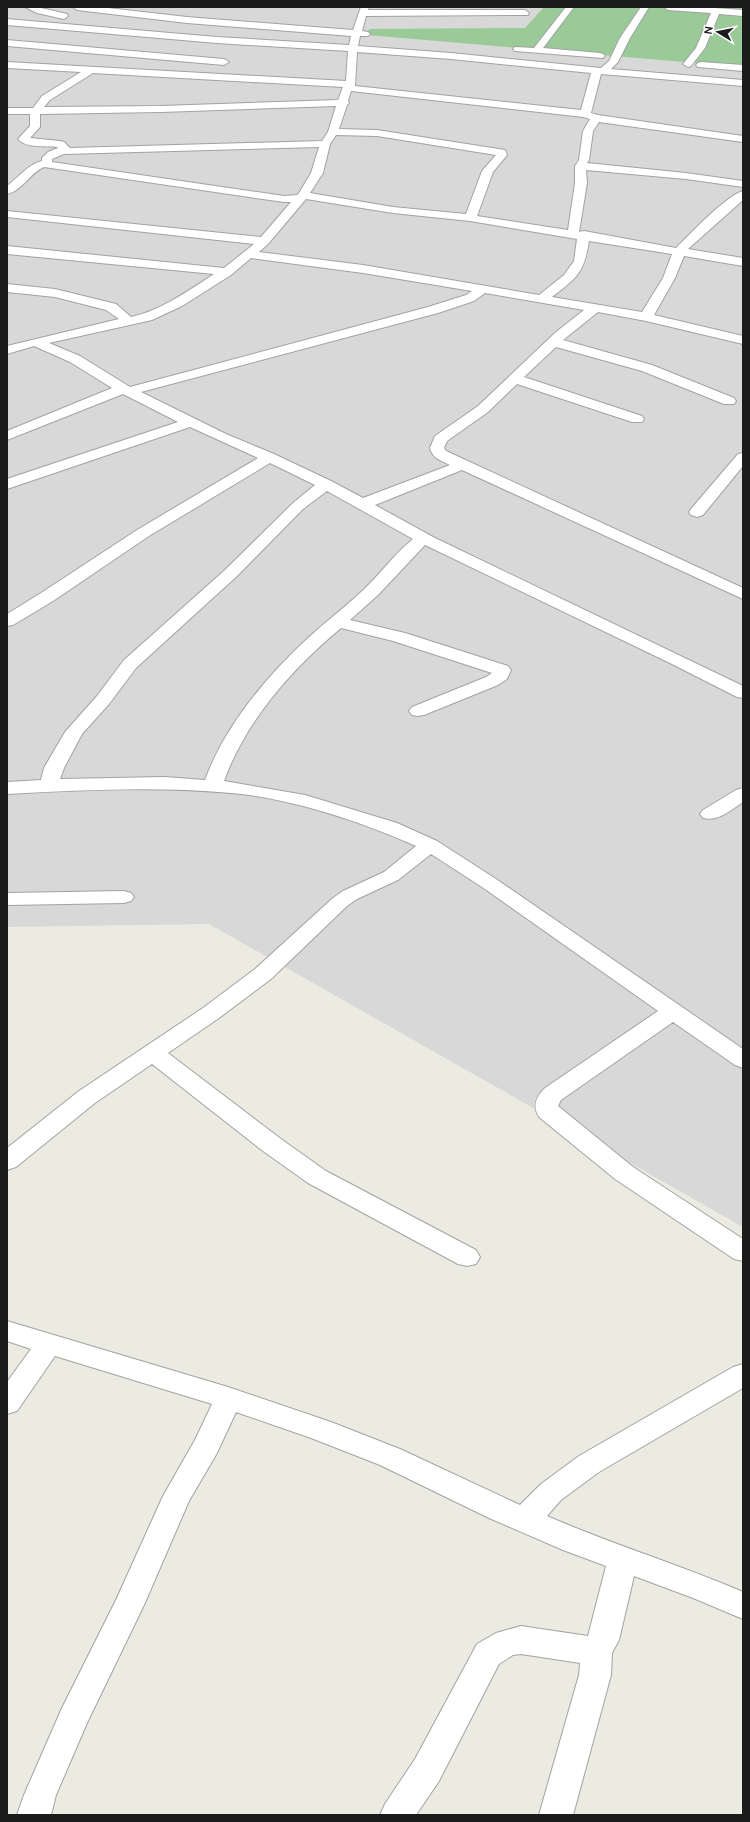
<svg xmlns="http://www.w3.org/2000/svg" width="750" height="1822" font-family="Ubuntu,sans-serif">
  <rect width="100%" height="100%" fill="#ecebe1"/>
  <path fill="#d9d8d8" d="M 7,7 L 743,7 L 743,1227 L 209,924 L 7,927 Z"/>
  <path fill="#99ca97" d="M 544,7 L 743,7 L 743,67 L 367,35 L 369,29 L 525,28 Z"/>
  <g fill="none" stroke-linecap="round" stroke-linejoin="round">
    <g stroke="#a2a2a2" stroke-width="2">
      <path id="minor" d="M 25,7 L 37,7 L 67,14 L 68,16 L 64,19 L 37,13 Z
        M 73,7 L 99,7 L 187,17 L 353,30 L 361,7 L 369,7 L 368,10 L 525,10 L 529,13 L 528,15 L 366,16 L 362,31 L 368,32 L 370,34 L 368,36 L 360,36 L 358,46 L 451,53 L 601,68 L 609,61 L 620,38 L 641,7 L 649,7 L 630,38 L 618,62 L 611,69 L 743,80 L 743,86 L 601,74 L 591,113 L 598,115 L 743,136 L 743,142 L 599,122 L 593,131 L 589,160 L 587,163 L 686,173 L 743,181 L 743,187 L 686,179 L 586,170 L 587,183 L 579,232 L 584,231 L 676,248 C 690,234 727,195 743,191 L 743,200 L 688,249 L 743,258 L 743,266 L 684,256 L 675,278 L 654,315 L 743,336 L 743,344 L 646,321 L 598,312 L 563,340 L 652,365 L 734,398 L 736,401 L 734,404 L 724,404 L 642,371 L 556,347 L 524,377 L 642,416 L 644,419 L 642,422 L 632,422 L 517,384 L 488,412 L 447,441 L 444,448 L 446,451 L 743,588 L 743,599 L 462,470 L 375,505 L 433,537 L 743,686 L 743,698 L 737,697 L 672,664 L 425,545 L 378,595 L 350,620 L 405,633 L 508,666 L 511,670 L 507,679 L 498,685 L 424,715 L 418,716 L 412,715 L 409,711 L 412,707 L 486,677 L 492,673 L 393,641 L 341,628 C 292,669 246,720 224,781 L 305,795 L 397,823 L 437,841 L 496,879 L 743,1049 L 743,1068 L 735,1065 L 673,1022 L 561,1100 L 558,1106 L 633,1167 L 743,1239 L 743,1261 L 734,1259 L 615,1179 L 539,1117 C 532,1106 536,1097 545,1088 L 658,1011 L 482,887 L 431,854 L 398,880 L 357,899 L 347,906 L 271,979 L 219,1018 L 168,1053 L 281,1139 L 326,1171 L 476,1250 L 480,1257 L 476,1264 L 467,1266 L 458,1264 L 308,1183 L 263,1151 L 152,1064 L 95,1103 L 16,1167 L 7,1170 L 7,1148 L 79,1091 L 203,1008 L 255,969 L 333,898 L 343,891 L 384,872 L 416,846 C 362,822 290,798 231,793 C 156,786 81,790 7,794 L 7,782 L 41,780 L 44,768 L 65,732 L 97,696 L 124,660 L 225,570 L 293,503 L 315,485 L 270,463 L 149,536 L 53,601 L 13,625 L 7,626 L 7,614 L 41,593 L 137,530 L 258,458 L 190,427 L 7,489 L 7,479 L 178,422 L 123,394 L 7,440 L 7,431 L 112,388 L 70,362 L 34,346 L 7,354 L 7,346 L 119,319 L 106,310 L 55,297 L 7,292 L 7,284 L 55,289 L 116,304 L 131,317 C 162,310 188,291 214,274 L 7,254 L 7,246 L 224,268 L 254,244 L 7,217 L 7,211 L 261,237 L 291,202 L 284,202 L 44,167 C 30,173 22,191 7,194 L 7,186 C 19,177 27,165 42,161 L 42,158 L 48,152 L 58,148 L 57,147 C 46,146 25,148 18,139 L 30,126 L 30,114 L 7,114 L 7,108 L 33,108 L 42,96 L 81,72 L 7,68 L 7,62 L 346,81 L 348,51 L 217,43 L 7,25 L 7,19 L 217,37 L 349,45 L 351,36 L 187,23 L 77,10 ZM 357,52 L 451,59 L 591,73 L 581,110 L 355,86 ZM 93,73 L 343,87 L 338,100 L 161,106 L 44,107 L 50,100 ZM 351,91 L 583,117 L 590,119 L 583,131 L 579,160 L 575,166 L 575,183 L 568,230 L 477,216 L 493,172 L 507,155 L 505,150 L 377,130 L 339,129 L 347,105 L 349,103 L 348,101 ZM 336,106 L 328,132 L 322,141 L 70,148 L 64,142 L 60,141 L 30,138 L 40,127 L 40,114 L 161,112 ZM 336,135 L 377,136 L 496,155 L 482,171 L 466,214 L 393,207 L 310,193 L 323,173 L 330,144 ZM 319,147 L 311,173 L 299,193 L 297,195 L 284,196 L 52,162 L 52,159 L 64,154 ZM 306,199 L 393,213 L 470,221 L 577,239 L 574,261 L 564,275 L 539,295 L 363,265 L 259,252 L 268,244 ZM 589,241 L 672,254 L 663,278 L 642,312 L 552,297 C 577,278 584,273 589,241 ZM 251,258 L 363,273 L 472,291 L 466,295 L 428,307 L 130,387 L 80,356 L 49,343 L 152,320 L 182,306 L 231,275 ZM 485,293 L 584,310 L 556,332 L 478,406 L 435,436 L 430,448 C 433,459 440,460 450,465 L 363,498 L 331,481 L 274,454 L 226,434 L 141,392 L 438,313 L 474,301 ZM 327,491 L 413,539 C 393,555 379,576 360,593 C 343,609 324,623 307,639 C 266,677 225,726 205,780 L 165,777 L 60,779 L 64,768 L 82,734 L 109,704 L 136,668 L 237,576 L 303,509 Z
        M 566,7 L 574,7 L 543,48 L 600,53 L 603,54 L 605,56 L 603,58 L 515,51 L 513,49 L 515,47 L 534,48 Z
        M 664,7 L 701,7 L 743,10 L 743,16 L 719,14 L 705,48 L 691,66 L 688,67 L 683,64 L 696,48 L 711,13 L 668,10 Z
        M 7,40 L 224,59 L 229,62 L 224,65 L 7,46 Z
        M 701,62 L 743,65 L 743,71 L 698,67 L 696,65 L 698,63 Z
        M 743,453 L 743,466 L 703,515 L 697,517 L 691,515 L 689,512 L 691,509 L 738,454 Z
        M 743,788 L 743,802 C 731,810 718,822 703,818 L 700,814 L 703,810 L 736,790 Z
        M 124,891 L 131,893 L 134,897 L 131,901 L 124,903 L 7,905 L 7,893 Z
        M 7,1321 L 228,1387 L 331,1422 L 400,1449 L 520,1505 L 541,1484 L 579,1456 L 733,1367 L 743,1364 L 743,1388 L 599,1472 L 561,1500 L 547,1516 C 611,1544 678,1564 743,1592 L 743,1619 L 693,1598 L 634,1576 L 619,1640 L 612,1653 L 611,1675 L 573,1815 L 539,1815 L 579,1675 L 580,1663 L 521,1654 L 513,1655 L 499,1664 L 439,1781 L 416,1815 L 380,1815 L 385,1804 L 415,1759 L 477,1644 L 496,1633 L 521,1626 L 588,1636 L 606,1566 L 563,1550 L 489,1518 L 380,1465 L 311,1438 L 236,1412 L 217,1453 L 189,1501 L 144,1605 L 87,1723 L 56,1795 L 51,1815 L 17,1815 L 24,1795 L 62,1708 L 116,1600 L 163,1496 L 195,1440 L 212,1404 L 55,1356 L 17,1411 L 7,1414 L 7,1382 L 31,1349 L 7,1341 Z"/>
    </g>
    <use href="#minor" fill="#fff" fill-rule="evenodd"/>
  </g>
  <rect width="750" height="1822" fill="none" stroke="#1b1b1b" stroke-width="16"/>
  <g transform="translate(718 32) rotate(280)" stroke="#ffffff" stroke-width="3" paint-order="stroke">
  <path d="M0-3L7 15L0 10L-7 15Z" fill="#1b1b1b"/>
  <text y="-6" font-size="11" font-weight="bold" text-anchor="middle" fill="#1b1b1b">N</text>
  </g>
</svg>
